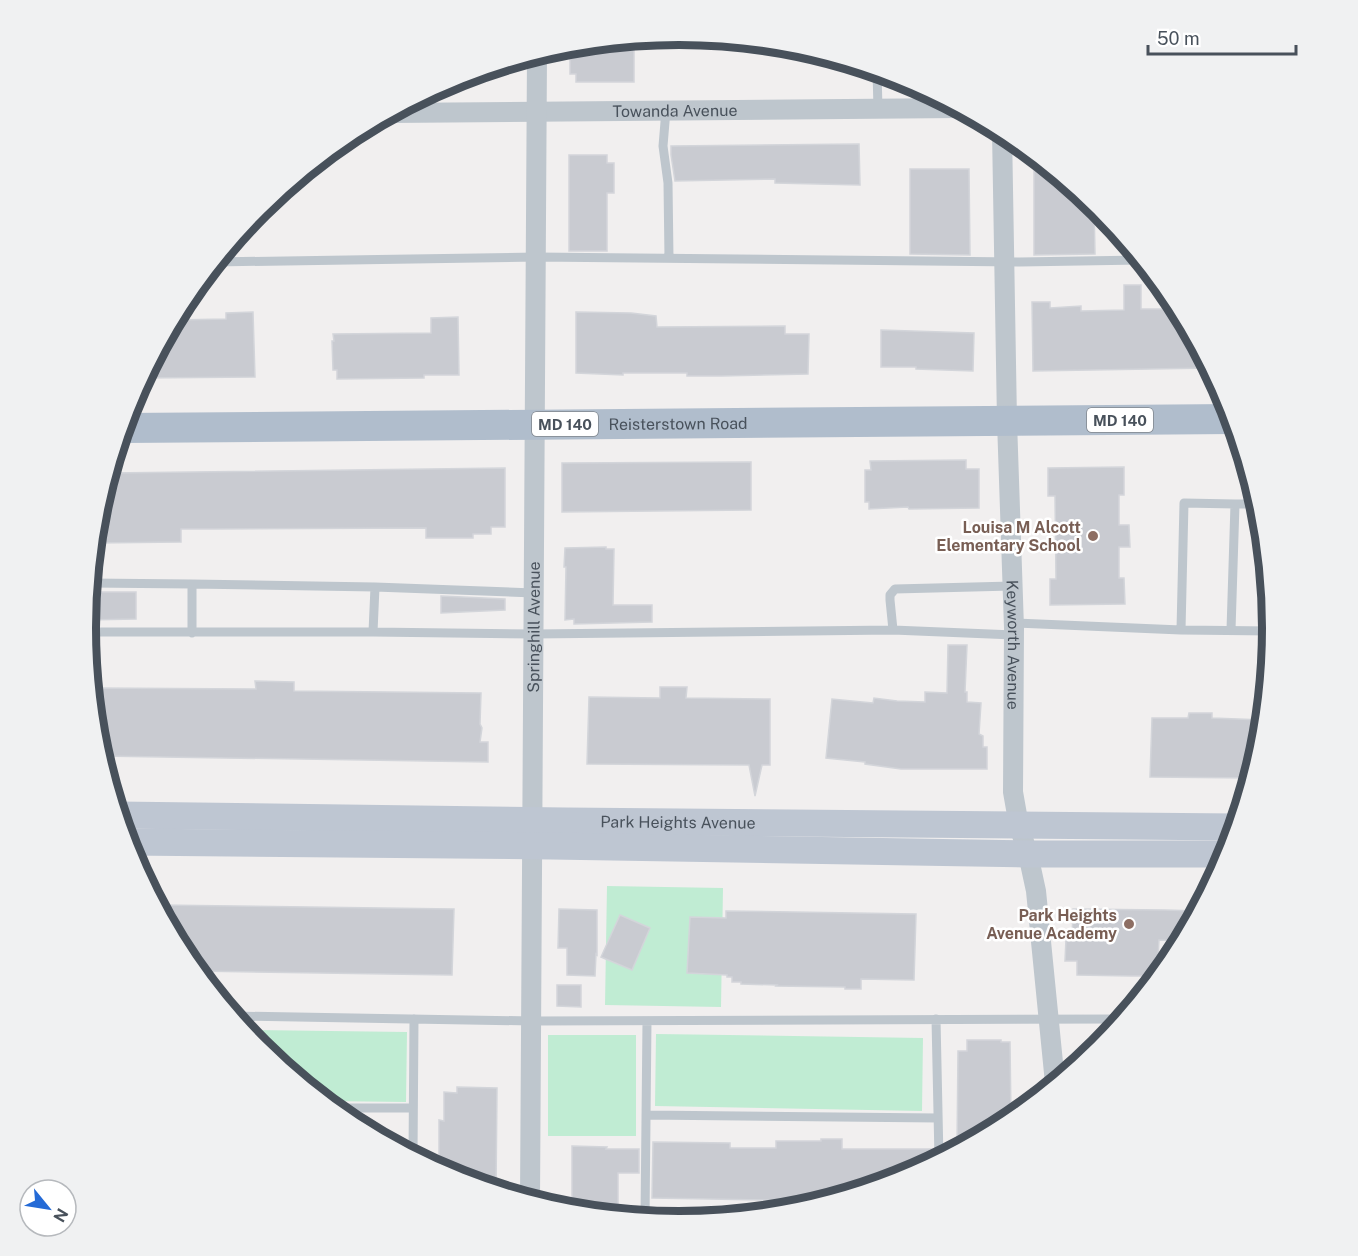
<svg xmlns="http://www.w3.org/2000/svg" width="1358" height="1256" font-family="'Public Sans',sans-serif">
  <rect width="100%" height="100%" fill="#f1efef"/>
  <path fill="#c0ecd3" d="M 607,886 L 723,888 L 721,1007 L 605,1005 Z
    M 245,1030 L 407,1032 L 406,1102 L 325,1101 L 259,1047 Z
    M 656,1034 L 923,1038 L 922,1111 L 655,1106 Z
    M 548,1035 L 636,1035 L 636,1136 L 548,1136 Z"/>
  <path fill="#c9cbd1" stroke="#d3d5da" stroke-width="1.5" d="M 634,39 L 634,82 L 576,82 L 576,74 L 570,74 L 570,45 Z
    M 859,144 L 860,185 L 775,183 L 775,179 L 675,181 L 671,155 L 671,146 Z
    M 569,155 L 607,155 L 607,163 L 614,163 L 614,193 L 607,193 L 607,251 L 569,251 Z
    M 910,169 L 969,169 L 970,255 L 910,254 Z
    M 1034,169 L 1051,169 L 1094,205 L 1095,254 L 1034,255 Z
    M 1124,285 L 1141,285 L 1141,309 L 1178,309 L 1209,368 L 1033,371 L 1032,302 L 1050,302 L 1050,308 L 1081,306 L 1081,311 L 1124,310 Z
    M 253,312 L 255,377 L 143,378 L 174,320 L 226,319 L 226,313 Z
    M 576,312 L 631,313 L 656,316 L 657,327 L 785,326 L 785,334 L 809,334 L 808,374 L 721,376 L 687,376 L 687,373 L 623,373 L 623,375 L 576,373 Z
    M 458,317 L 459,375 L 424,375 L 424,378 L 337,379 L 337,370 L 333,370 L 332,341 L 334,341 L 333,334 L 431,333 L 431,318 Z
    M 881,330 L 974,333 L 973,371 L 916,369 L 916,367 L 881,367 Z
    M 966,460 L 966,469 L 979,469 L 979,508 L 909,509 L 908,507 L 869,509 L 869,502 L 865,502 L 865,470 L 871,470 L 870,461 Z
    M 751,462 L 751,510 L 562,512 L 562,463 Z
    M 1124,467 L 1124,495 L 1119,495 L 1119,525 L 1129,525 L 1130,547 L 1119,547 L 1119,578 L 1124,578 L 1125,604 L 1050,605 L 1050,579 L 1056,579 L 1055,496 L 1048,496 L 1048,468 Z
    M 505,468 L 505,527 L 491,527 L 491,534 L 473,534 L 473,538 L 426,538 L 426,528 L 213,529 L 181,529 L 181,542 L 94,543 L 97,512 L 109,473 Z
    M 606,547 L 606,549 L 614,549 L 613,605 L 652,605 L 652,622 L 574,624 L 574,619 L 565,620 L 566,567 L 564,567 L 565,548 Z
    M 89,592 L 136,592 L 136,619 L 86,620 Z
    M 441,596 L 505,599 L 505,610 L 441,613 Z
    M 948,645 L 967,645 L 965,692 L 967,692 L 967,702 L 981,703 L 979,734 L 983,736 L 983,747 L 987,747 L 987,769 L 901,769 L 865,764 L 865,762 L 826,758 L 832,699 L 873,703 L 874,698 L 897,701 L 925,702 L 925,692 L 947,693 Z
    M 255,681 L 294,682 L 294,691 L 481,693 L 480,724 L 482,728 L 480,742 L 488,742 L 488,762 L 101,756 L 97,743 L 91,688 L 256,689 Z
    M 660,687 L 687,687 L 686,698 L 770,699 L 770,765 L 762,765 L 755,796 L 749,765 L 587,764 L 589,697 L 660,698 Z
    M 1189,713 L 1212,713 L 1212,718 L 1263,720 L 1261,744 L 1251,778 L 1150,777 L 1152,718 L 1188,718 Z
    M 157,905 L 454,909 L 452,975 L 196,971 L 185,957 Z
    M 559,909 L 597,910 L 597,955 L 596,954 L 595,976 L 567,975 L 567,948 L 558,948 Z
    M 1073,909 L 1165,910 L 1198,911 L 1181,941 L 1159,940 L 1157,976 L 1131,976 L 1077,975 L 1077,961 L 1065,961 L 1066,939 L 1072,939 Z
    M 726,911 L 916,914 L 914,980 L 861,979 L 861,989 L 845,989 L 845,987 L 776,986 L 777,985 L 741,984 L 741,982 L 732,982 L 732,977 L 727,977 L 727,975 L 687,973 L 690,917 L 726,918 Z
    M 620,915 L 650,928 L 632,970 L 601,957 Z
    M 557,985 L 581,985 L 581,1007 L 557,1006 Z
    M 967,1040 L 1001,1040 L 1001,1042 L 1010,1042 L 1011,1119 L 946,1155 L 946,1149 L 957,1149 L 958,1051 L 967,1051 Z
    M 457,1087 L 497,1088 L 496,1190 L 452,1176 L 439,1169 L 439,1120 L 444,1121 L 444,1092 L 457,1093 Z
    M 821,1139 L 842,1139 L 842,1149 L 932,1149 L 933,1162 L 906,1176 L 826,1201 L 652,1198 L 653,1142 L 730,1143 L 730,1148 L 776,1148 L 776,1141 L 821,1141 Z
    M 572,1146 L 607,1147 L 606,1149 L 639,1149 L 639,1173 L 618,1173 L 618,1204 L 572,1204 Z"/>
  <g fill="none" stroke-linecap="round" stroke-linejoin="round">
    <path stroke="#bec6cd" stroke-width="9" d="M 877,71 L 878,109
      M 666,110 L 663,146 L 668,183 L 669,258
      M 215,262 L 536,257 L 1020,262 L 1141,260
      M 90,583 L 192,584
      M 375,587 L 534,593
      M 1014,623 L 1181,630 L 1272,631
      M 893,630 L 890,600 L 890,595 L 895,589 L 1012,586
      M 1181,630 L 1184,503 L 1235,504
      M 1231,630 L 1235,504 L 1259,504
      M 86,632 L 373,632 L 534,634 L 893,630 L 1014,635
      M 192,633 L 192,584 L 375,587 L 373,632
      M 233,1016 L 532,1021 L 1122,1019
      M 936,1019 L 939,1159
      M 332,1108 L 413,1108
      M 646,1115 L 938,1118
      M 413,1156 L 414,1019
      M 645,1218 L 647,1021"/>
    <g stroke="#bec6cd" stroke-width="20">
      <path id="s1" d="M 390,113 L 959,108"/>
      <path id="s2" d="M 1002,131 L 1007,421 L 1014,628 L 1013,792 L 1019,826 L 1028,854 L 1036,891 L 1055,1083"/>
      <path id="s3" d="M 530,1200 L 537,54"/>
    </g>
    <g stroke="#bec6d2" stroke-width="27">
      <path id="s4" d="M 118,815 L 565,821 L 1236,827"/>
      <path d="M 127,842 L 551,846 L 1028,854 L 1228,854"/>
    </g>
    <path stroke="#b0bdcc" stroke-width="30" id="s5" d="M 123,428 L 1233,419"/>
  </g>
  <g fill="#8d6e63" stroke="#fff" stroke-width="2">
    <circle cx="1093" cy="536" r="6"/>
    <circle cx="1129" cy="924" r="6"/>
  </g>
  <g text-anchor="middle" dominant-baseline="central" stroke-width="5" stroke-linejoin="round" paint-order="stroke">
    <g fill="#fff" stroke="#7f858c" stroke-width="1.5">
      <rect x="1087" y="408" width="66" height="24" rx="4.5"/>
      <rect x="532" y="412" width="66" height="24" rx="4.5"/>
    </g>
    <g font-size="15" font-weight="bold" fill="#48515b">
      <text x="1120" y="420">MD 140</text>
      <text x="565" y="424">MD 140</text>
    </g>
    <g font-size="16" fill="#48515b" stroke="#fff">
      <text stroke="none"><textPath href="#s1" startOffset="285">Towanda Avenue</textPath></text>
      <text stroke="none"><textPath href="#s5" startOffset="555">Reisterstown Road</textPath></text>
      <text stroke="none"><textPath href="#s3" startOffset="573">Springhill Avenue</textPath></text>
      <text stroke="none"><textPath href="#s2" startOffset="514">Keyworth Avenue</textPath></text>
      <text stroke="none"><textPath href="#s4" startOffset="560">Park Heights Avenue</textPath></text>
    </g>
    <g font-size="16" font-weight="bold" fill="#785e54" stroke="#fff" text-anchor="end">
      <text x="1081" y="527">Louisa M Alcott<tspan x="1081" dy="18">Elementary School</tspan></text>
      <text x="1117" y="915">Park Heights<tspan x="1117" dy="18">Avenue Academy</tspan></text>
    </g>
  </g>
  <path d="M0 0H1358V1256H0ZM96 628a583 583 0 1 1 1166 0a583 583 0 1 1-1166 0Z" fill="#f0f1f2" fill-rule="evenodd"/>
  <path fill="none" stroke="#48515b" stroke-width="8" d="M96 628a583 583 0 1 1 1166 0a583 583 0 1 1-1166 0Z"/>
  <g transform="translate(48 1208) rotate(120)"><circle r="28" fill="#ffffff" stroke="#b6b9bd" stroke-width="1.5"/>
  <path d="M0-4.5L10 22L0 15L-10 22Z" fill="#246ad6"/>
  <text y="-9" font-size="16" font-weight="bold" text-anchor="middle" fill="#48515b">N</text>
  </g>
  <path d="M1148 45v9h148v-9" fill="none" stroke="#48515b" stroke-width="3"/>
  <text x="1157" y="45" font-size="18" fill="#48515b" stroke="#ffffff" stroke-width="4.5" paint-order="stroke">50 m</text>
</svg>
